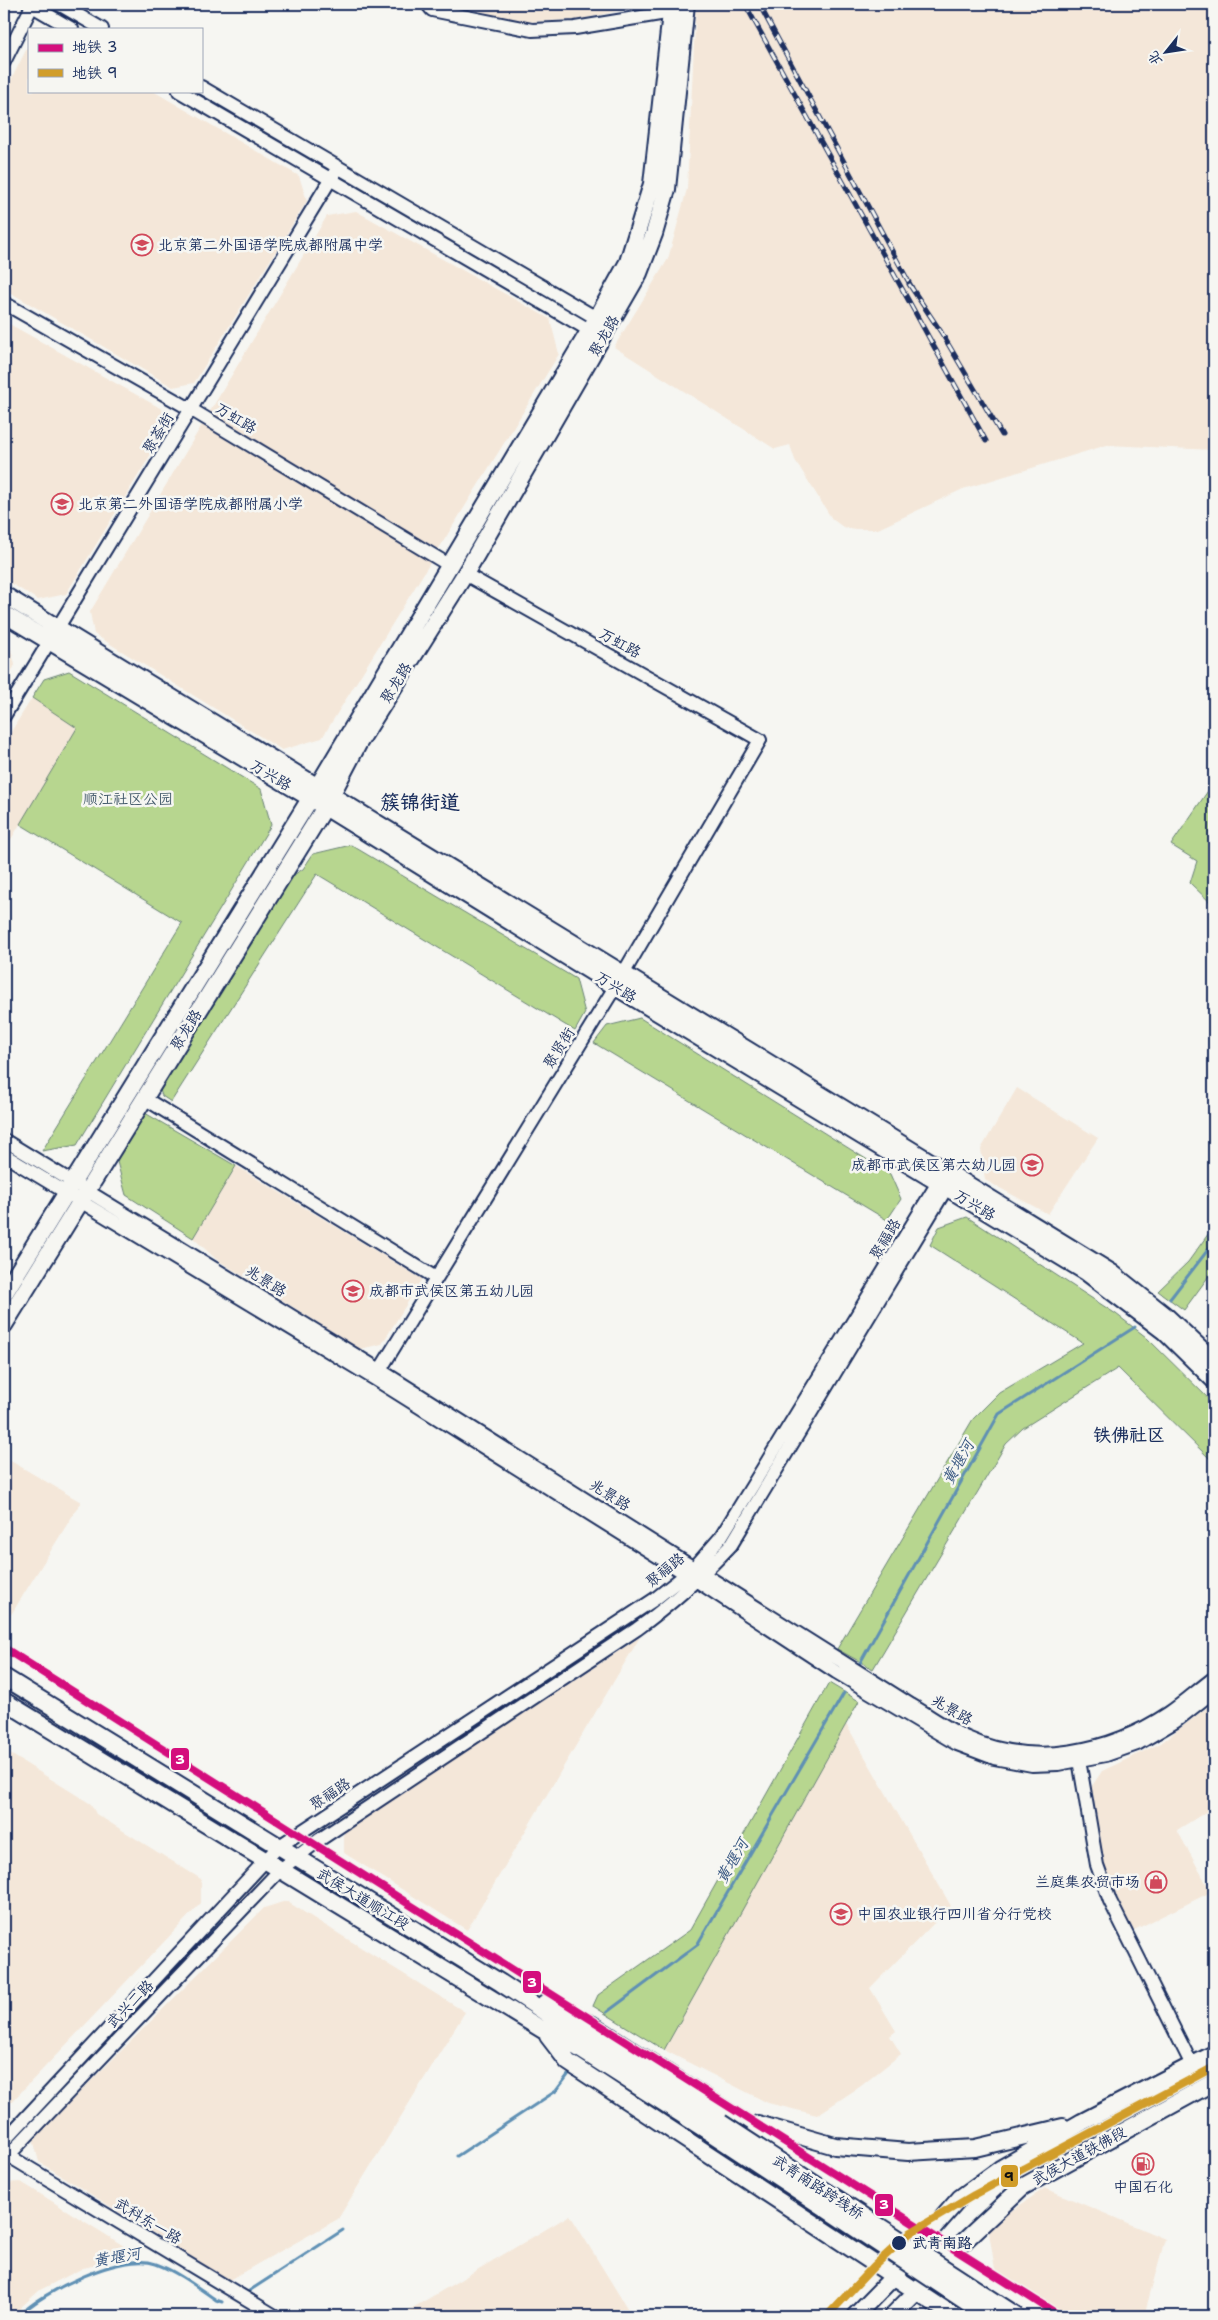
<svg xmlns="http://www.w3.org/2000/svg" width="1218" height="2320" font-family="'Shantell Sans','LXGW WenKai TC',sans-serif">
  <rect width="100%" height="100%" fill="#f6f6f2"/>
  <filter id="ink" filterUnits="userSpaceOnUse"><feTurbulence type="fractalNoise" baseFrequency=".02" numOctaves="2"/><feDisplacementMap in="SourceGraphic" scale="10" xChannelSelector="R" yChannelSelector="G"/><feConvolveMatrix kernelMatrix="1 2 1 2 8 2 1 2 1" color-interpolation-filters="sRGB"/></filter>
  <g filter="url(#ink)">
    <path fill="#f4e7d9" d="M 453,4 L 649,4 L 577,20 L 518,22 Z
      M 696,4 L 1214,4 L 1214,450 L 1107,445 L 963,489 L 878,529 L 855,529 L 843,527 L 832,519 L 795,460 L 790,445 L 775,449 L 614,347 L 668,259 L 687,189 Z
      M 29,44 L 29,91 L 153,91 L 299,176 L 307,201 L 194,383 L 173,387 L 4,289 L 4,94 Z
      M 356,211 L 550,319 L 559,354 L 322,738 L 282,750 L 94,634 L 90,612 L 327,216 Z
      M 4,321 L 162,409 L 167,428 L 66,594 L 38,600 L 4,579 Z
      M 4,632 L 7,634 L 15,665 L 4,685 Z
      M 32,698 L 78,728 L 4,851 L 4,743 Z
      M 1017,1088 L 1098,1138 L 1048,1214 L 985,1180 L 981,1149 Z
      M 236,1166 L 422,1279 L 382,1344 L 360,1349 L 216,1259 L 193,1238 Z
      M 4,1457 L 81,1502 L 4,1626 Z
      M 640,1637 L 467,1930 L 344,1853 L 344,1832 Z
      M 1213,1703 L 1214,1807 L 1177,1830 L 1211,1892 L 1132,1931 L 1115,1900 L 1104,1871 L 1090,1789 L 1102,1771 L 1161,1743 Z
      M 846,1724 L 951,1906 L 870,1988 L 896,2031 L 890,2036 L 901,2054 L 861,2086 L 817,2115 L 768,2103 L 664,2050 Z
      M 4,1750 L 91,1804 L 96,1814 L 201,1879 L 201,1903 L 4,2110 Z
      M 286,1901 L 465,2012 L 338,2219 L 229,2280 L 39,2162 L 33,2139 L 264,1908 Z
      M 21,2182 L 140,2256 L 83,2268 L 40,2290 L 11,2316 L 4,2316 L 4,2183 Z
      M 1045,2188 L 1165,2239 L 1144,2316 L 1067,2316 L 995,2269 L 988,2227 Z
      M 570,2215 L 632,2316 L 399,2316 Z"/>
    <path fill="#b7d68f" stroke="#698276" d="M 69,671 L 261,789 L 271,825 L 77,1145 L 42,1151 L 182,923 L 20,824 L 77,728 L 32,698 L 44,679 Z
      M 1214,782 L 1214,906 L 1190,883 L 1197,861 L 1171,845 Z
      M 351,845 L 576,979 L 585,1013 L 575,1031 L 317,874 L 171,1102 L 162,1096 L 160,1090 L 292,876 L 303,869 L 313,854 Z
      M 640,1018 L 890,1174 L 901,1199 L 887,1220 L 594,1043 L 607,1026 Z
      M 145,1113 L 236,1166 L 193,1238 L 126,1195 L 116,1158 Z
      M 967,1217 L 1116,1314 L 1146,1337 L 1214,1404 L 1214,1463 L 1118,1368 L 1023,1428 L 1006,1444 L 873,1669 L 837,1649 L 973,1419 L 999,1393 L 1083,1343 L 930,1245 L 939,1227 Z
      M 1214,1226 L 1214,1269 L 1184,1310 L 1158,1291 L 1188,1262 Z
      M 829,1683 L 859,1701 L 664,2050 L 593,2006 L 598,1995 L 690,1930 Z"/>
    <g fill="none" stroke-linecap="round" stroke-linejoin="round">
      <path stroke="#5f90b4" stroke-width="3" d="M 1170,1299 L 1214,1242
        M 860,1663 L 999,1414 L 1135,1327
        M 607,2012 L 697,1945 L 844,1693
        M 457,2156 L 556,2091 L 568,2075
        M 249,2291 L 343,2230
        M 19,2316 C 43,2291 122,2252 156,2264 C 178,2272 197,2287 216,2300 L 222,2302"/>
      <g stroke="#1b2f5e" stroke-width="16">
        <path id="minor" d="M 29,4 L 72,29
          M 59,4 L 102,29
          M 427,4 L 432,10 L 532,30 L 575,28 L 672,12
          M 4,62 L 33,4
          M 201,87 L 603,322
          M 179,91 L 596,334
          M 4,303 L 192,410 L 449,565
          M 4,716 L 338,167
          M 144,1098 L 436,1278
          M 4,1140 L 380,1370 L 911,1705 C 930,1716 948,1729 967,1738 C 1033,1768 1111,1752 1169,1713 C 1185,1702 1199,1689 1214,1678
          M 4,1155 L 375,1379 L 697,1581 L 836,1672 L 957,1744 L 994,1758 L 1032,1765 L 1058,1764 L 1106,1755 L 1137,1744 L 1176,1721 L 1214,1691
          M 380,1370 L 623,974 L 760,740 L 465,574
          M 1079,1760 L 1097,1865 L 1110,1901 L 1192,2065
          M 4,2141 L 278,1847 L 655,1599 L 694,1568 L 721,1537 L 942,1176
          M 4,2153 L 275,2316
          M 4,2160 L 280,1870 L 319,1840 L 637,1629 C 672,1604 702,1576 731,1545 L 950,1182"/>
      </g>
      <g stroke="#1b2f5e" stroke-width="20">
        <path id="major" d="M 4,595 L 1112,1273 L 1166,1316 L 1214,1361
          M 4,614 L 325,807 L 616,987 L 1086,1272 L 1165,1332 L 1214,1380
          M 4,1294 L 318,786 L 597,318 L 628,262 L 652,184 L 672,4
          M 4,1325 L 325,807 L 358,744 L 465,574 L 639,273 L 654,234 L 667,189 L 686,4
          M 4,1677 L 501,1983 L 582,2037 L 721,2123
          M 4,1701 L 543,2030 L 578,2048 L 714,2135
          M 545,2003 L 591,2024 L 1047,2316
          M 548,2036 L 568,2062 L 954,2316
          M 758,2124 L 835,2146 L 908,2152 L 975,2148 L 1063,2127
          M 917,2247 L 960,2198 L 1000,2169 L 1082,2122 L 1214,2054
          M 943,2261 L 1022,2187 L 1214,2082
          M 855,2316 L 900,2270
          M 892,2316 L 924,2284"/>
      </g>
      <use href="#minor" stroke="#f6f6f2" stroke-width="12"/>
      <use href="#major" stroke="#f6f6f2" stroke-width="16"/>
      <g stroke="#1b2f5e" stroke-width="5">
        <path id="rail" d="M 745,4 L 986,441
          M 759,4 L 912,288
          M 909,284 L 941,332 L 1002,435"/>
      </g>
      <use href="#rail" stroke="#f6f6f2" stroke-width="3" stroke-dasharray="9" stroke-linecap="butt"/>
      <g stroke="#1b2f5e" stroke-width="20" stroke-linecap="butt">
        <path id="major-bridge" d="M 721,2123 L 1017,2316
          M 714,2135 L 988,2316"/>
      </g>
      <use href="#major-bridge" stroke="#f6f6f2" stroke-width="16"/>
      <g stroke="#f6f6f2" stroke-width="11">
        <path id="metro-1" d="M 4,1648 L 1060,2316"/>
      </g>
      <g stroke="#f6f6f2" stroke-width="11">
        <path id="metro-2" d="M 827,2316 L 874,2266 L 910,2233 L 974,2195 L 1214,2067"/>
      </g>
      <use href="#metro-1" stroke="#d40f7d" stroke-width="8"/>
      <use href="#metro-2" stroke="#d19d29" stroke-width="8"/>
    </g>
  </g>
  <defs>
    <g id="school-ring" transform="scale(1.125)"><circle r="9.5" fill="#f6f6f2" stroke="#d1495b" stroke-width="1.5"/><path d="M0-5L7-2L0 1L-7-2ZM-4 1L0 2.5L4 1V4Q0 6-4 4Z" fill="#d1495b"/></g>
    <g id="shop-ring" transform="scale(1.125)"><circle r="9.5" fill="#f6f6f2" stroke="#d1495b" stroke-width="1.5"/><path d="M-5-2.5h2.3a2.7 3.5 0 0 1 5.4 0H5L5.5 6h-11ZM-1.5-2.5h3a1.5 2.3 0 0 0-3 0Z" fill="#d1495b"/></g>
    <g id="fuel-ring" transform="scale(1.125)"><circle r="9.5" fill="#f6f6f2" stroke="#d1495b" stroke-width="1.5"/><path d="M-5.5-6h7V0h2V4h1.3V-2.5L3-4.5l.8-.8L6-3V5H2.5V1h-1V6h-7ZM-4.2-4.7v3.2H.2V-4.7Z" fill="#d1495b"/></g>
  </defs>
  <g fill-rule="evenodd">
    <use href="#school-ring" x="142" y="245"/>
    <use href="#school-ring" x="62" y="504"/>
    <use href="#school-ring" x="1032" y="1165"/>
    <use href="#school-ring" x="353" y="1291"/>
    <use href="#shop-ring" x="1156" y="1882"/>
    <use href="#school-ring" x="841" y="1914"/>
    <use href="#fuel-ring" x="1143" y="2164"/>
  </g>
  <circle fill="#1b2f5e" stroke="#f6f6f2" stroke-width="2" cx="899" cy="2243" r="8"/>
  <g text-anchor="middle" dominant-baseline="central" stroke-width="5" stroke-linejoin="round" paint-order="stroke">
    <g font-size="15" fill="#1b2f5e" stroke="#f6f6f2" text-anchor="start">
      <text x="158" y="245">北京第二外国语学院成都附属中学</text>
      <text x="78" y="504">北京第二外国语学院成都附属小学</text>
      <text x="1016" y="1165" text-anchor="end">成都市武侯区第六幼儿园</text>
      <text x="369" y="1291">成都市武侯区第五幼儿园</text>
      <text x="1140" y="1882" text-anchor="end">兰庭集农贸市场</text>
      <text x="857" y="1914">中国农业银行四川省分行党校</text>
      <text x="1143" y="2187" text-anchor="middle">中国石化</text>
    </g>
    <g font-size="15" fill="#1b2f5e" stroke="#f6f6f2">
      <text transform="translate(604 336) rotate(-60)">聚龙路</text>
      <text transform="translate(236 418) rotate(31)">万虹路</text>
      <text transform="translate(158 433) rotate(-59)">聚荟街</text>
      <text transform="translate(620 643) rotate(29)">万虹路</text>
      <text transform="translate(396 683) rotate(-58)">聚龙路</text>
      <text transform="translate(271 775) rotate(31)">万兴路</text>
      <text transform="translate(616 987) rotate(32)">万兴路</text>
      <text transform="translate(186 1030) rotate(-58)">聚龙路</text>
      <text transform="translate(559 1048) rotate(-58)">聚贤街</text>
      <text transform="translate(975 1205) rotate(31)">万兴路</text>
      <text transform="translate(885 1239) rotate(-59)">聚福路</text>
      <text transform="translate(266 1281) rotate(32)">兆景路</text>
      <text transform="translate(610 1495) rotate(32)">兆景路</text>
      <text transform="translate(665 1570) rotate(-39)">聚福路</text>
      <text transform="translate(952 1710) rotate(30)">兆景路</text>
      <text transform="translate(330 1794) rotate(-33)">聚福路</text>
      <text transform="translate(363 1899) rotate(31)">武侯大道顺江段</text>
      <text transform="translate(130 2004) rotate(-46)">武兴二路</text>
      <text transform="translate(1079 2156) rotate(-29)">武侯大道铁佛段</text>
      <text transform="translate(818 2187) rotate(33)">武青南路跨线桥</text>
      <text transform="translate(148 2221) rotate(31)">武科东一路</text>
    </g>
    <g font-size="15" fill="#42596a" stroke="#f6f6f2">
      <text x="128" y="799">顺江社区公园</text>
    </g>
    <g font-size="15" font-weight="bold" fill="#1b2f5e" stroke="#f6f6f2" text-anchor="start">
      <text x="912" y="2243">武青南路</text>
    </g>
    <g font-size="16" font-style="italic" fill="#385782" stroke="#f6f6f2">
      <text transform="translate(958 1462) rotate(-61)">黄堰河</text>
      <text transform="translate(732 1861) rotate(-60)">黄堰河</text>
      <text transform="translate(117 2257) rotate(-10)">黄堰河</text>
    </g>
    <g font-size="18" font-weight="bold" fill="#1b2f5e" stroke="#f6f6f2">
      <text x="1129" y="1435">铁佛社区</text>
    </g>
    <g font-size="20" font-weight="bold" fill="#1b2f5e" stroke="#f6f6f2">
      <text x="420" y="802">簇锦街道</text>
    </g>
  </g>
  <g stroke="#f6f6f2" stroke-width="2">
    <rect x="170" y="1747" width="20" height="24" rx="5" fill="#d40f7d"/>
    <rect x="522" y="1970" width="20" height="24" rx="5" fill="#d40f7d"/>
    <rect x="1000" y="2164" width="19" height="24" rx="5" fill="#d19d29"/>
    <rect x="874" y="2193" width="20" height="24" rx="5" fill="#d40f7d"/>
  </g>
  <g font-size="14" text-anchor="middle" font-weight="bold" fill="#fff">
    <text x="180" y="1764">3</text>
    <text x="532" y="1987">3</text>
    <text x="884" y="2209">3</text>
  </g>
  <g font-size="14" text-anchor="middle" font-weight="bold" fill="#111">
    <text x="1009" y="2181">9</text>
  </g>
  <rect width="1218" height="2320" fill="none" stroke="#f6f6f2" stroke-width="20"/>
  <rect x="10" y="10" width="1198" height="2300" fill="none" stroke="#1b2f5e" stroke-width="2" filter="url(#ink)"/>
  <rect x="28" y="28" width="175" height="65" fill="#f6f6f2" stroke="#9ea6b7"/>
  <rect x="38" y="44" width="25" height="8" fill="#d40f7d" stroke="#9ea6b7"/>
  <text x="72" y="52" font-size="15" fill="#1b2f5e">地铁 3</text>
  <rect x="38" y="69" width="25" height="8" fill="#d19d29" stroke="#9ea6b7"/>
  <text x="72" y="78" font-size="15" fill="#1b2f5e">地铁 9</text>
  <g transform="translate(1166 52) rotate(240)" stroke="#f6f6f2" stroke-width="4" paint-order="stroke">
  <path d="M0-4L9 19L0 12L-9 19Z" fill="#1b2f5e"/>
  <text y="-8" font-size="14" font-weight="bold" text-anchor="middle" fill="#1b2f5e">北</text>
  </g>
</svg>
